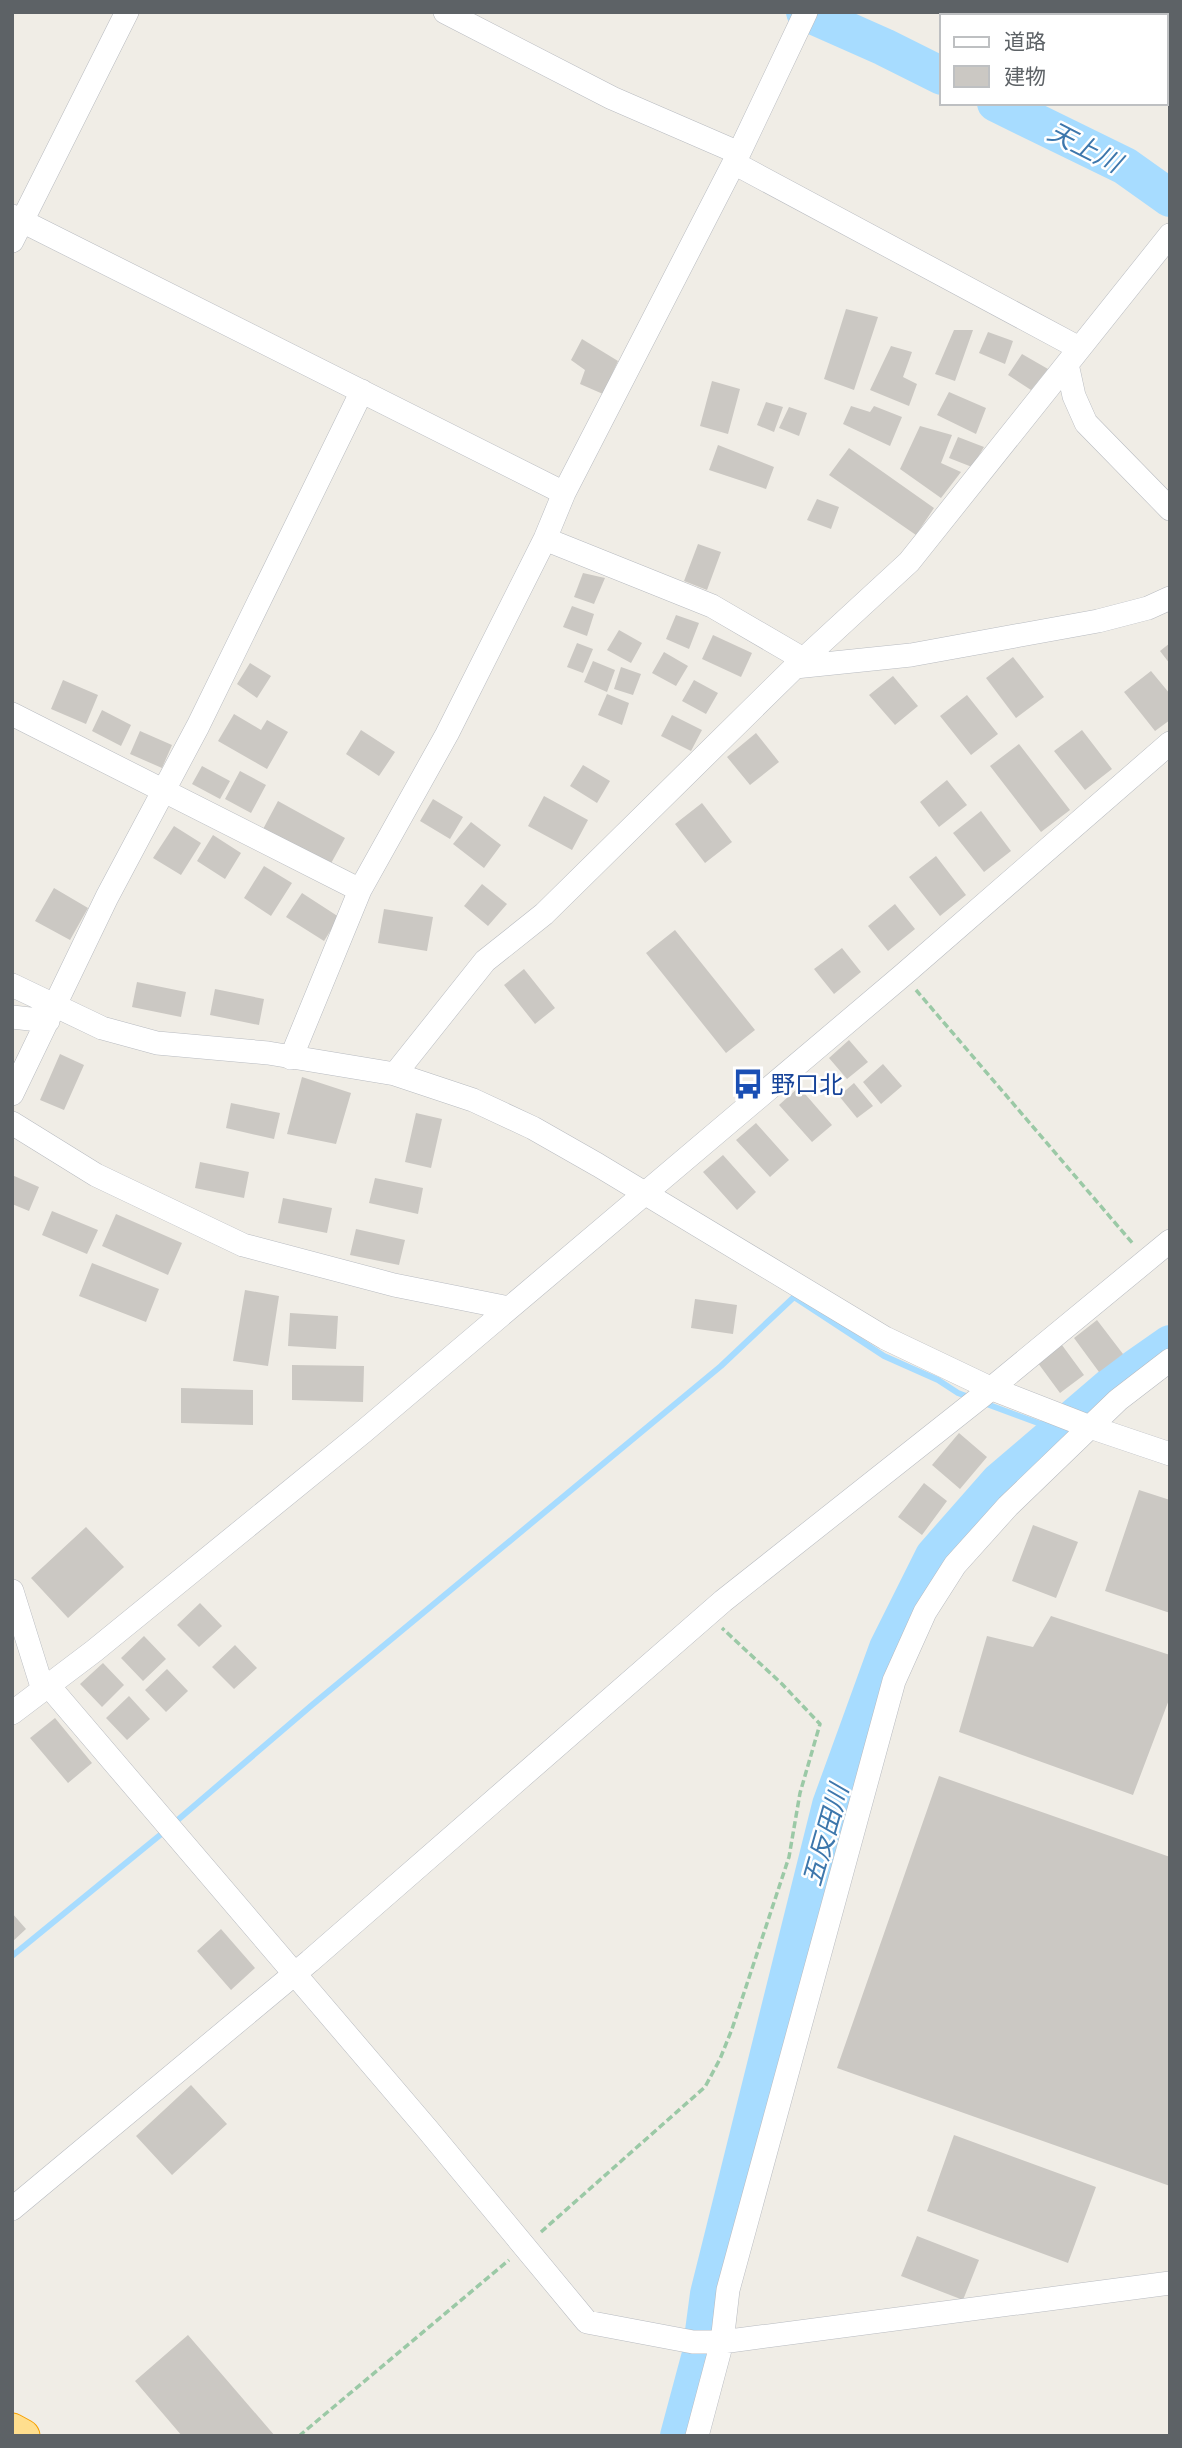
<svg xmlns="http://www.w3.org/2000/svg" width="1182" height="2448" font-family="Ubuntu,'Noto Sans JP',sans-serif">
  <rect width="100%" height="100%" fill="#f0ede6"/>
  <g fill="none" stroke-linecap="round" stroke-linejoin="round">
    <path stroke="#a7dcff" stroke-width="6" d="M 984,1403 L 1057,1430
      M 173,1824 L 312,1705 L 721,1366 L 794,1297 L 884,1356 L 938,1380 L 958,1393 L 971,1398
      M 12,1956 L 165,1831"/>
    <path stroke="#a7dcff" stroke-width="38" d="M 805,12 L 884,47 L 942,76
      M 996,103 L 1125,166 L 1170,198
      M 679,2436 L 701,2354 L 709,2294 L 831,1805 L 888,1648 L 934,1556 L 999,1482 L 1117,1381 L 1170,1344"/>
  </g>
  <path fill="#cbc8c3" d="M 846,309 L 878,317 L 854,390 L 824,379 Z
    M 954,330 L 973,330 L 955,381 L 935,374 Z
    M 988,332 L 1013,341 L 1005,364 L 979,353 Z
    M 582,339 L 618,361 L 603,394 L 580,384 L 585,370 L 571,360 Z
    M 891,346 L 912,352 L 903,377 L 917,384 L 909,406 L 870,390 Z
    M 1022,354 L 1048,369 L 1031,390 L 1008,375 Z
    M 712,381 L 740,389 L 728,434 L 700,426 Z
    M 949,392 L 986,408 L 976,434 L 937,415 Z
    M 766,402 L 783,407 L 774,432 L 757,425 Z
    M 851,406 L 870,412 L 874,406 L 902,417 L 890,446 L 843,424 Z
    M 789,407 L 807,413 L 799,436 L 779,428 Z
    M 920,426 L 952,435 L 941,463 L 961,472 L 941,498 L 900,469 Z
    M 958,437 L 984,447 L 972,467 L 949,458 Z
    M 718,445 L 774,467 L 766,489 L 709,470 Z
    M 849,448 L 934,508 L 916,535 L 829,475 Z
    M 817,499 L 839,507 L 831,529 L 807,520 Z
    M 698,544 L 721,552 L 707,590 L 684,581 Z
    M 583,573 L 605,578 L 594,604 L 574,597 Z
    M 572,606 L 594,614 L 587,636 L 563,627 Z
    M 676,615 L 699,623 L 689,649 L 666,639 Z
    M 619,630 L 642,643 L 631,663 L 607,650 Z
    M 713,635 L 752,653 L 741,677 L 702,659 Z
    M 577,643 L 593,649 L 583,673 L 567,667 Z
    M 1170,643 L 1170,664 L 1160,651 Z
    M 664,652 L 688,666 L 676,686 L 652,673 Z
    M 1013,657 L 1044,697 L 1016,718 L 986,678 Z
    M 593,661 L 615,670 L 607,692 L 584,682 Z
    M 250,663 L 271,676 L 257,698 L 237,684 Z
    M 621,667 L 641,674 L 633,695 L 614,689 Z
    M 1151,671 L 1170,694 L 1170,720 L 1155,731 L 1124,692 Z
    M 893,676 L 918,706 L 895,725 L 869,695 Z
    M 63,680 L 98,695 L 86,724 L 51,709 Z
    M 694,680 L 718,693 L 706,714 L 682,701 Z
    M 607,694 L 629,703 L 622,725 L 598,715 Z
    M 967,695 L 998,734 L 971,755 L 940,716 Z
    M 102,710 L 131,725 L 121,746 L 92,731 Z
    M 234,714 L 261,730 L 267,720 L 288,732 L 267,769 L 218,741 Z
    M 672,715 L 702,730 L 691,751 L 661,736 Z
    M 361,730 L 395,752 L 379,776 L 346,754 Z
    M 1082,730 L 1112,769 L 1085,790 L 1054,751 Z
    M 140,731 L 172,745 L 162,768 L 130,754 Z
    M 756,733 L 779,762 L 750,785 L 727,757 Z
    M 1019,744 L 1070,810 L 1041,832 L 990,766 Z
    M 583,765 L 610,781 L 597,803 L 570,786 Z
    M 202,766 L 230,781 L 220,799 L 192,784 Z
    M 240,771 L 266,785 L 251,813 L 225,799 Z
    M 947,780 L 967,805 L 939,827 L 920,802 Z
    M 544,796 L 588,820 L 572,850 L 528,826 Z
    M 433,799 L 463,817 L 450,839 L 420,821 Z
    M 278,801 L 345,838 L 329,867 L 262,831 Z
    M 702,803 L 732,842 L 705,863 L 675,824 Z
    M 981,811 L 1011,851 L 984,872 L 953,833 Z
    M 471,822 L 501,845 L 484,868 L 453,844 Z
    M 174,826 L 201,843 L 181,875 L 153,858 Z
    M 213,835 L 241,853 L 225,879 L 197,861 Z
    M 936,856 L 966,895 L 940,916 L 909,877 Z
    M 264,866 L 292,883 L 271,916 L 244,898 Z
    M 482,884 L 507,904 L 488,926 L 464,906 Z
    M 54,888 L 88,908 L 70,940 L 35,921 Z
    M 302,893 L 339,917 L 324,941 L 286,917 Z
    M 895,904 L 915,929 L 888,951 L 868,926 Z
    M 384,909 L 433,917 L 427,951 L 378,943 Z
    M 675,930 L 755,1030 L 726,1053 L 646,953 Z
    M 842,948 L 861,972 L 834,994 L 814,969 Z
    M 524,969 L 555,1008 L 535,1024 L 504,985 Z
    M 137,982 L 186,992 L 181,1017 L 132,1007 Z
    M 215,989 L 264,999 L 259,1025 L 210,1015 Z
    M 849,1040 L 868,1062 L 847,1079 L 829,1058 Z
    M 60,1054 L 84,1065 L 64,1110 L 40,1100 Z
    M 883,1064 L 902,1086 L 881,1104 L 863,1082 Z
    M 302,1077 L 351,1093 L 336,1144 L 287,1134 Z
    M 854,1083 L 873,1106 L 857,1118 L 839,1096 Z
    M 799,1087 L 832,1125 L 812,1142 L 779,1105 Z
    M 231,1103 L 280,1113 L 274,1139 L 226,1128 Z
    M 416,1113 L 442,1119 L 431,1168 L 405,1162 Z
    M 756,1123 L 789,1160 L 770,1177 L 736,1140 Z
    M 723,1155 L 756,1192 L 737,1210 L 703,1172 Z
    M 200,1162 L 249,1172 L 244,1198 L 195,1188 Z
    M 12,1175 L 39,1187 L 29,1211 L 12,1204 Z
    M 375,1178 L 423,1188 L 418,1214 L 369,1203 Z
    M 283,1198 L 332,1208 L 327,1233 L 278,1223 Z
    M 52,1211 L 98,1230 L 87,1254 L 42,1235 Z
    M 116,1214 L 182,1243 L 168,1275 L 102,1246 Z
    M 356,1229 L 405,1240 L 399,1265 L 350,1255 Z
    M 92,1263 L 159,1289 L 146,1322 L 79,1296 Z
    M 245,1290 L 279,1296 L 268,1366 L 233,1361 Z
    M 695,1299 L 737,1305 L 733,1334 L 691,1328 Z
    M 290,1313 L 338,1316 L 336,1349 L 288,1346 Z
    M 1097,1320 L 1123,1354 L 1099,1372 L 1074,1338 Z
    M 1059,1341 L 1084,1375 L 1060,1393 L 1035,1359 Z
    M 292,1365 L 364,1366 L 363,1402 L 292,1400 Z
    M 181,1388 L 253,1390 L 253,1425 L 181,1423 Z
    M 959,1433 L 987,1457 L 960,1489 L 932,1465 Z
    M 924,1483 L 947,1501 L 922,1535 L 898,1517 Z
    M 1139,1490 L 1170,1500 L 1170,1613 L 1105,1591 Z
    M 1033,1525 L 1078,1542 L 1056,1598 L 1012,1581 Z
    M 86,1527 L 124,1567 L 68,1618 L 31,1578 Z
    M 200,1603 L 222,1626 L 199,1647 L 177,1625 Z
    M 1051,1616 L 1170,1655 L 1170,1697 L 1133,1795 L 959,1732 L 987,1636 L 1033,1647 Z
    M 144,1636 L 166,1659 L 143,1681 L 121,1658 Z
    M 235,1645 L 257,1668 L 234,1689 L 212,1667 Z
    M 103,1663 L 124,1685 L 102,1707 L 80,1684 Z
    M 167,1669 L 188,1691 L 166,1712 L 145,1690 Z
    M 129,1696 L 150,1719 L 127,1740 L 106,1718 Z
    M 55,1718 L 92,1763 L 68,1783 L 30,1738 Z
    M 939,1776 L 1170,1857 L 1170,2186 L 837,2068 Z
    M 12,1913 L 26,1929 L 12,1942 Z
    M 221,1929 L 255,1968 L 231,1990 L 197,1951 Z
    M 191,2085 L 227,2124 L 172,2175 L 136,2136 Z
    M 954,2135 L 1096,2187 L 1068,2263 L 927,2211 Z
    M 917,2236 L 979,2260 L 963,2300 L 901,2276 Z
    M 188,2335 L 275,2436 L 182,2436 L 135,2381 Z"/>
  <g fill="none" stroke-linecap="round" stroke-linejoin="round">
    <g stroke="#b8bbc0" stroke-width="24">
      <path id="minor" d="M 445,12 L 612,98 L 739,153
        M 734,163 L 1079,348
        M 12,216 L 564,493
        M 12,241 L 127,12
        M 1067,364 L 1074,396 L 1086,423 L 1170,509
        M 545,539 L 712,606 L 803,659
        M 795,667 L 911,655 L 1098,621 L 1148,608 L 1170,598
        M 12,714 L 360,890
        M 12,985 L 102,1028 L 157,1043 L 268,1053 L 395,1074 L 473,1100 L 533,1128 L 598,1165 L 885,1338 L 990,1388 L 1090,1427 L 1170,1454
        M 12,1017 L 48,1021
        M 291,1058 L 360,890 L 447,734 L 545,539 L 564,493 L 739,153 L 806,12
        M 395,1074 L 485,961 L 544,914 L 795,667 L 909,562 L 1170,235
        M 12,1094 L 107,897 L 198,726 L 362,391
        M 12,1123 L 96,1175 L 243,1245 L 394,1285 L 509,1308
        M 12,1591 L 43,1690
        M 48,1685 L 428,2130 L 587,2322 L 693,2342 L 722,2342 L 1170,2283
        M 12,1713 L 94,1651 L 363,1432 L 903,975 L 1170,743
        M 12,2209 L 310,1961 L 723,1601 L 982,1396 L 1170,1241
        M 697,2436 L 722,2342 L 728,2290 L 894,1681 L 925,1612 L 955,1565 L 1008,1506 L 1118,1400 L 1170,1360"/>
    </g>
    <g stroke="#f69f00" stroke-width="35">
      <path id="highway" d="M 12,2430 L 23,2436"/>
    </g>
    <path stroke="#9bc9a6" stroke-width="3.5" stroke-dasharray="7 3.5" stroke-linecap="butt" d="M 916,990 L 1134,1245
      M 541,2232 L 705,2087 L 720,2059 L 732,2029 L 789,1857 L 800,1793 L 820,1724 L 782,1684 L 722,1628
      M 299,2436 L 509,2260"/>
    <use href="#minor" stroke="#fff" stroke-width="23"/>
    <use href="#highway" stroke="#ffde8e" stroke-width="33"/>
  </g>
  <defs>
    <g id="bus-bare" transform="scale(2.415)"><path d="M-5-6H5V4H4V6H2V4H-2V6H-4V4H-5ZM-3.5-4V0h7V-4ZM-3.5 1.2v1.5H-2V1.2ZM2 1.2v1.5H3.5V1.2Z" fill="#1a4fb4" stroke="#fff" stroke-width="2.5" paint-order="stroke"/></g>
  </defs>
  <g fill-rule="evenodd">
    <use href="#bus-bare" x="748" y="1084"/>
  </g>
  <g text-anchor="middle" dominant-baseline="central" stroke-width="5" stroke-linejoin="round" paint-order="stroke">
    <g font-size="24" fill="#164399" stroke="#fff" text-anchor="start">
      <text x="771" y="1084">野口北</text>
    </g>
    <g font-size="26" font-style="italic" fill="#3d77ac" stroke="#fff">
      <text transform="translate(1085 147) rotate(27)">天上川</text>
      <text transform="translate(825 1835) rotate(-74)">五反田川</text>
    </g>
  </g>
  <rect width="1182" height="2448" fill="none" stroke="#5d6266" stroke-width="28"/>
  <rect x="940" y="14" width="228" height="91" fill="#ffffff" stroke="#bec0c2" stroke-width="2"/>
  <rect x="954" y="37" width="35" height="10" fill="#ffffff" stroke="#bec0c2" stroke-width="2"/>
  <text x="1004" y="49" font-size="21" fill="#5d6266">道路</text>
  <rect x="954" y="66" width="35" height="21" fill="#cbc8c3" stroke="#bec0c2" stroke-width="2"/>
  <text x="1004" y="84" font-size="21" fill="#5d6266">建物</text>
</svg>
